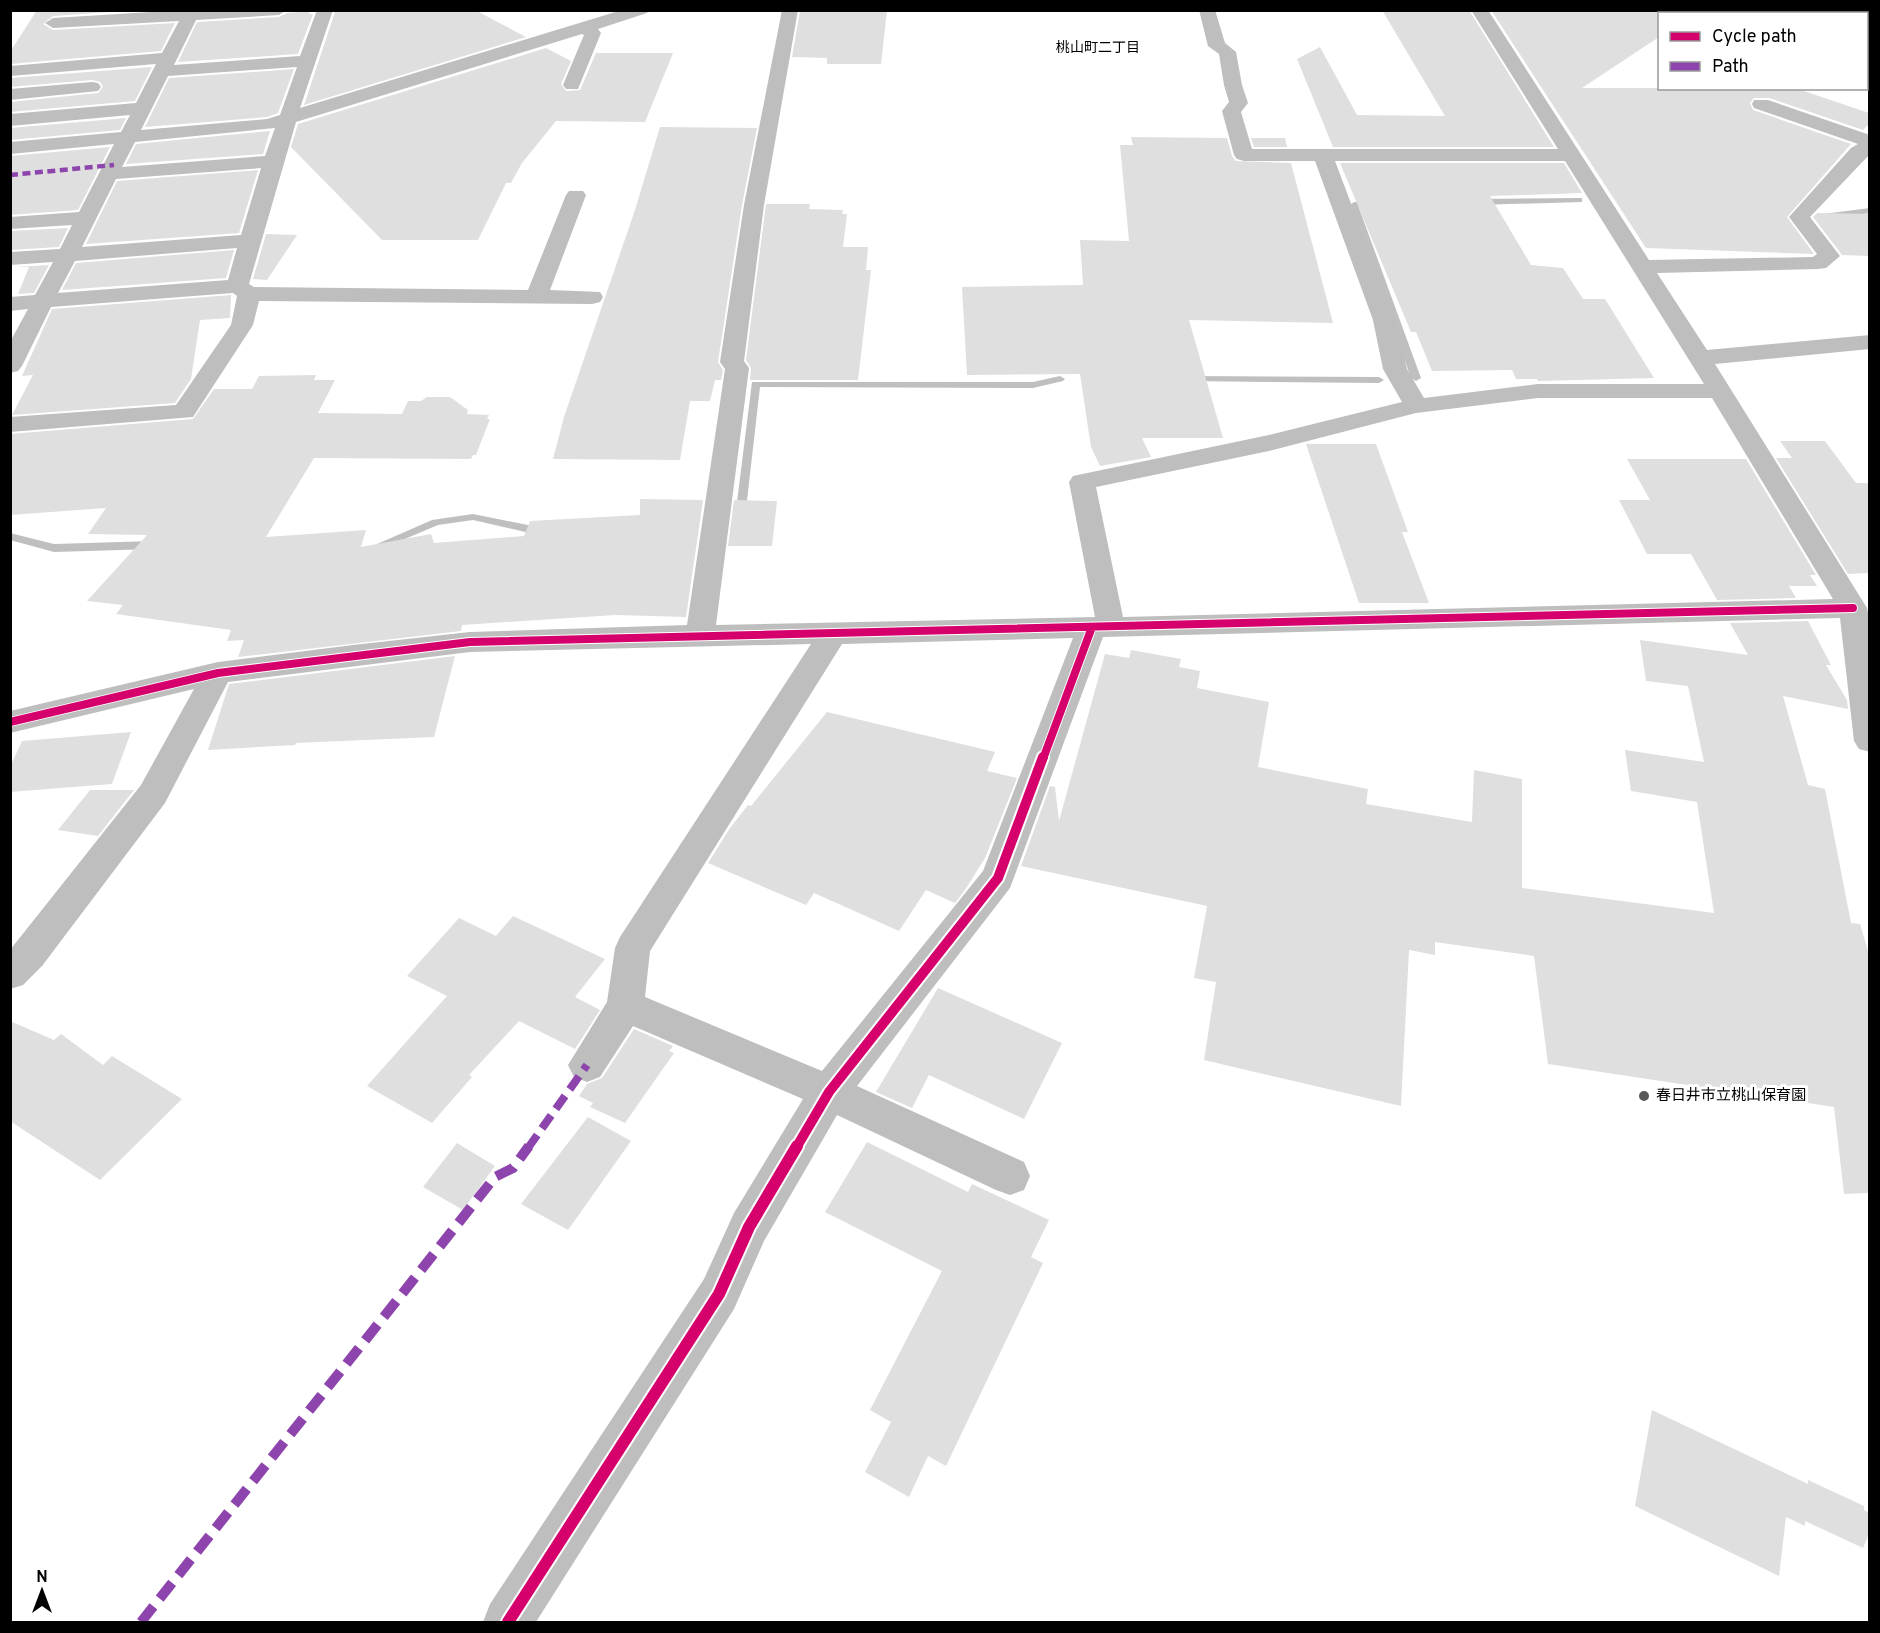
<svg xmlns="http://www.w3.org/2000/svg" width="1880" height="1633" font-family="Overpass,'Noto Sans JP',sans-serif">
  <rect width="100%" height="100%" fill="#fff"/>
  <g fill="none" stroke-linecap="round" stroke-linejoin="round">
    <path fill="#bfbfbf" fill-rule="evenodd" d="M 1579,198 L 1582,198 L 1582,202 L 1476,205 L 1472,202 L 1476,199 Z
      M 1376,202 L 1379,203 L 1379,207 L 1359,208 L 1421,378 L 1416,381 L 1411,378 L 1350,205 L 1354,202 Z
      M 1870,208 L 1870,213 L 1823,220 L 1819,217 L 1823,214 Z
      M 1060,376 L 1065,379 L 1063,381 L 1033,388 L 760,387 L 745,518 L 740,521 L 735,518 L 752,382 L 1033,382 Z
      M 1188,376 L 1379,377 L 1384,380 L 1379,383 L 1185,381 L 1183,379 Z
      M 473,514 L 543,528 L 549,532 L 543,536 L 473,520 L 438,525 L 374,552 L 368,548 L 432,520 Z
      M 10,533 L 54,544 L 154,541 L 160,545 L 154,549 L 54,552 L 10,540 Z"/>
  </g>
  <path fill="#dfdfdf" d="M 37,10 L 139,10 L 53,16 L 43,24 L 53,30 L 175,23 L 161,51 L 10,64 L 10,52 Z
    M 352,10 L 475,10 L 526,37 L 304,105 L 335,12 Z
    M 1382,10 L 1469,10 L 1554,147 L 1333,147 L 1297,59 L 1320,47 L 1357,115 L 1445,116 Z
    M 1491,10 L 1700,10 L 1695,14 L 1659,14 L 1659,37 L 1582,88 L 1795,88 L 1869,113 L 1869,124 L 1863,130 L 1769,98 L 1754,98 L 1750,103 L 1753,110 L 1851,144 L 1787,217 L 1814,254 L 1646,248 Z
    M 310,11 L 309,14 L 313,14 L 298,54 L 178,62 L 197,22 L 279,17 L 287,13 Z
    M 800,11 L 887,11 L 881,64 L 827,64 L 827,58 L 792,57 Z
    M 546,48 L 571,61 L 561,84 L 566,91 L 580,90 L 596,53 L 673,53 L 645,122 L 556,121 L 522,163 L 511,183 L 506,183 L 478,240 L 382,240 L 291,147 L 298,124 Z
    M 152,67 L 135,101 L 10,112 L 10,102 L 98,93 L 103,87 L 100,82 L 92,80 L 10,87 L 10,78 Z
    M 294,69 L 278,113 L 267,117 L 145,127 L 169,78 Z
    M 126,118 L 120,130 L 10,140 L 10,128 Z
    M 660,127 L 757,128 L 742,205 L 718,362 L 723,370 L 721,380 L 715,380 L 710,401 L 690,401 L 680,460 L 553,459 L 564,417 L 635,210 Z
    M 270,131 L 263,154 L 126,164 L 136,144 Z
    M 1131,137 L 1227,138 L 1232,156 L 1236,161 L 1291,163 L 1333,323 L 1189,320 L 1223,438 L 1142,438 L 1151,457 L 1100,466 L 1091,447 L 1080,374 L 967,375 L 962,287 L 1083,285 L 1080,240 L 1129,241 L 1120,145 L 1133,145 Z
    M 1251,138 L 1285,138 L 1287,147 L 1254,147 Z
    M 110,147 L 78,210 L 10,215 L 10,156 Z
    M 1340,163 L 1564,163 L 1582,193 L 1490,196 L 1531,265 L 1563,268 L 1583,299 L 1605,299 L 1654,378 L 1538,381 L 1537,379 L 1516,379 L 1512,370 L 1432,371 L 1416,332 L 1411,332 Z
    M 258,170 L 239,233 L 86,244 L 117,181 Z
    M 766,204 L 810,204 L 809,209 L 843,210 L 842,214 L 847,214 L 843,247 L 868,247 L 866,270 L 871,270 L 858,380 L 750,380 L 751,368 L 746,360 Z
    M 1817,213 L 1869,214 L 1869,256 L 1842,255 L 1813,217 Z
    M 68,228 L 59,247 L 10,250 L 10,231 Z
    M 266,234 L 297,235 L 267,280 L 253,279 Z
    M 234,250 L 226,278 L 62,290 L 76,263 Z
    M 49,265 L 34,293 L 18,294 L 29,267 L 15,267 Z
    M 231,295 L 230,318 L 200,320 L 191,379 L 175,403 L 12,415 L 33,375 L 22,376 L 52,309 Z
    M 316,375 L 314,380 L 335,380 L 318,413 L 402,414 L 408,401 L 421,401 L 427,397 L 450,397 L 468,410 L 467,414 L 489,415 L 487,419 L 490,419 L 476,455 L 473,455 L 471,459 L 314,458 L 266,537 L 366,530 L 361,547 L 431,534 L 434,543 L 524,536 L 530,521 L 640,515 L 640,499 L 703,500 L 686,617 L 615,615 L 462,625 L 461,631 L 238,657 L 244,640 L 227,641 L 231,630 L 116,614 L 123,605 L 87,601 L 147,535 L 88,534 L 106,508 L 10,515 L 10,434 L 193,419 L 214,389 L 252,389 L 259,376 Z
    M 1780,441 L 1825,441 L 1856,483 L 1869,483 L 1869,573 L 1848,574 L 1776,458 L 1792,458 Z
    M 1306,444 L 1376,444 L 1408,532 L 1402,532 L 1429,603 L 1359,603 Z
    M 1627,459 L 1746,459 L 1816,575 L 1810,575 L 1817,586 L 1789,586 L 1796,598 L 1717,600 L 1691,554 L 1647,554 L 1619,500 L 1650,500 Z
    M 734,500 L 777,501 L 772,546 L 728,546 Z
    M 1808,621 L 1831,665 L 1826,665 L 1847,700 L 1848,709 L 1783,696 L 1808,785 L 1825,789 L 1851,923 L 1860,924 L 1869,954 L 1869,1193 L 1844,1194 L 1834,1107 L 1548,1064 L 1534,956 L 1435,942 L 1435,955 L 1409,950 L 1401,1106 L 1204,1060 L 1216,982 L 1194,978 L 1207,906 L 1021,866 L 1050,786 L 1055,787 L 1059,821 L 1105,654 L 1129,658 L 1131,650 L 1181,659 L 1179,667 L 1200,671 L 1197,688 L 1269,702 L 1258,767 L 1368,789 L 1366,804 L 1472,822 L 1474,770 L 1522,779 L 1522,888 L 1714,913 L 1697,802 L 1631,791 L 1625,750 L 1704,762 L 1688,686 L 1646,681 L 1640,640 L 1748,655 L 1730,623 Z
    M 455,656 L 434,737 L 296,743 L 295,745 L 208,750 L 229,684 Z
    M 827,712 L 995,752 L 987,771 L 1017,778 L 985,858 L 965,890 L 955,903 L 926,890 L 899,931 L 814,893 L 806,905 L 708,863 L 730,828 L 748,805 L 751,806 Z
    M 131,732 L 112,784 L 10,792 L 10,767 L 22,741 Z
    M 90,790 L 134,790 L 98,836 L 58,830 Z
    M 513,916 L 605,959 L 575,997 L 600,1010 L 575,1049 L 519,1021 L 469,1075 L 472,1077 L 432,1123 L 367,1086 L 447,996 L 407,976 L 459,918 L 496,936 Z
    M 938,988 L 1062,1043 L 1024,1119 L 929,1075 L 912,1108 L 876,1092 Z
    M 10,1021 L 54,1040 L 61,1034 L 103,1065 L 112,1056 L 182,1099 L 100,1180 L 10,1121 Z
    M 634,1029 L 673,1046 L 669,1051 L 674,1053 L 625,1123 L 590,1107 L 593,1103 L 579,1096 L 587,1084 L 602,1078 Z
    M 588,1117 L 631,1141 L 568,1230 L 521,1204 Z
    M 867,1142 L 968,1192 L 972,1184 L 1049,1220 L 1031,1257 L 1043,1263 L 946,1466 L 928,1456 L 909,1497 L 865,1472 L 891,1422 L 870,1410 L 942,1271 L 825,1212 Z
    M 457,1143 L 495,1166 L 463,1210 L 423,1187 Z
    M 1652,1410 L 1808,1484 L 1808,1480 L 1864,1506 L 1864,1510 L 1869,1513 L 1869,1534 L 1863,1548 L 1805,1521 L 1805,1526 L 1786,1517 L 1779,1576 L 1635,1506 Z"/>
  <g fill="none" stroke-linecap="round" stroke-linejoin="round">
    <path fill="#bebebe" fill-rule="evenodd" d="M 184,10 L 287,10 L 279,15 L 196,20 L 174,65 L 300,56 L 317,10 L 333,10 L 300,108 L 622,10 L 649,10 L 647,13 L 598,29 L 601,33 L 578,89 L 566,89 L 563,85 L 584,35 L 582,34 L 296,122 L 249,284 L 254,287 L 528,290 L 566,195 L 569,191 L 583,191 L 586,195 L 550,290 L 600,292 L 603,297 L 600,302 L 592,304 L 259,301 L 253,325 L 193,417 L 10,432 L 10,417 L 176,405 L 231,325 L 237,296 L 233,293 L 51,307 L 22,366 L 18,371 L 10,373 L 10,342 L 28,309 L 10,311 L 10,297 L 35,295 L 53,262 L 10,265 L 10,252 L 60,249 L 72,225 L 10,229 L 10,217 L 79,212 L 114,144 L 10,154 L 10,142 L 121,132 L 130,115 L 10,126 L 10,114 L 136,103 L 156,64 L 10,76 L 10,66 L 162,53 L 179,21 L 53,28 L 45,23 L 53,18 ZM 297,67 L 280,115 L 267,119 L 141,130 L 168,76 ZM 275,128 L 265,156 L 122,167 L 135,142 ZM 261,168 L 241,235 L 82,247 L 116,179 ZM 237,248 L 228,280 L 58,293 L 75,261 Z
      M 782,10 L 798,10 L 764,205 L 744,361 L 749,368 L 716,625 L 1095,617 L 1069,482 L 1073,476 L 1269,435 L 1402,402 L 1383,369 L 1373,320 L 1315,161 L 1244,161 L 1237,159 L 1234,155 L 1222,111 L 1229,102 L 1224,85 L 1219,54 L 1208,46 L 1199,10 L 1215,10 L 1225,43 L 1236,52 L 1242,85 L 1248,103 L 1241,112 L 1252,149 L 1558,149 L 1471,10 L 1488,10 L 1649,260 L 1813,257 L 1817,254 L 1789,217 L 1851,148 L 1858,144 L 1754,108 L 1752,104 L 1754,100 L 1768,100 L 1870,135 L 1870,154 L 1810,217 L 1840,256 L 1826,268 L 1818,269 L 1657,273 L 1707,350 L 1870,335 L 1870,349 L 1715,364 L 1867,608 L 1870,623 L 1870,752 L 1859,749 L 1854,741 L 1840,618 L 1103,637 L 1010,888 L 857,1086 L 1024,1162 L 1030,1176 L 1024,1190 L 1010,1195 L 996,1190 L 837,1115 L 764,1241 L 734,1309 L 536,1622 L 483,1622 L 490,1604 L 704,1279 L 734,1213 L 803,1099 L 633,1026 L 600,1077 L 587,1082 L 574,1077 L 568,1065 L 607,1002 L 615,948 L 620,937 L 811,644 L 470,652 L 228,682 L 165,803 L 42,966 L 23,985 L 10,989 L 10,950 L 141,785 L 194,689 L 10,733 L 10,711 L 218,662 L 353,645 L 470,632 L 687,625 L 725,369 L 720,362 L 744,205 ZM 1335,161 L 1565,161 L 1704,384 L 1538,384 L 1424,398 L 1407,369 L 1395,320 ZM 1538,398 L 1712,398 L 1833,599 L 1123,617 L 1096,487 L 1269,451 L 1416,413 ZM 1073,638 L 983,871 L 822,1071 L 645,997 L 650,951 L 842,644 Z
      M 92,82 L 98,83 L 101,87 L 98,91 L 10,100 L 10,89 Z"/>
    <path stroke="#8e44ad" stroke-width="4.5" stroke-dasharray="8 4.5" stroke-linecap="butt" d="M 10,175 L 114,165"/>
    <path stroke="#8e44ad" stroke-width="8" stroke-dasharray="16 8" stroke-linecap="butt" d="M 528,1148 L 587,1065"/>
    <path stroke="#8e44ad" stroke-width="10" stroke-dasharray="20 10" stroke-linecap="butt" d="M 141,1622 L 495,1177 L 513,1168 L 529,1146"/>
    <g stroke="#fff" stroke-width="10">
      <path id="cycleway-far2" d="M 10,722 L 218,673 L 470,642 L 1853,608
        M 1043,759 L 1092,627"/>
    </g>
    <g stroke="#fff" stroke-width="14">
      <path id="cycleway-far1" d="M 796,1148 L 829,1092 L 998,878 L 1043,757"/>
    </g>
    <g stroke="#fff" stroke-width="16">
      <path id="cycleway" d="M 508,1622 L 719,1294 L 749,1227 L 797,1146"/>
    </g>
    <use href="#cycleway-far2" stroke="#d6006c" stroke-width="8"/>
    <use href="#cycleway-far1" stroke="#d6006c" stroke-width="10"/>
    <use href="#cycleway" stroke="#d6006c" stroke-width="12"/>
  </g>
  <circle fill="#595959" stroke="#fff" stroke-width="2" cx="1644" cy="1096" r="6"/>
  <g text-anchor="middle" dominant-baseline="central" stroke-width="6" stroke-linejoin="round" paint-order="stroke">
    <g font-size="14" fill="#000" stroke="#fff">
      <text x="1098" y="48">桃山町二丁目</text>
    </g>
    <g font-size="15" fill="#000" stroke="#fff" text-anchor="start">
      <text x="1656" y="1096">春日井市立桃山保育園</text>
    </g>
  </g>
  <rect width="1880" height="1633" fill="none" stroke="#000000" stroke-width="24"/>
  <rect x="1658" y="12" width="210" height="78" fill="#ffffff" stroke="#999999" stroke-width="1.5"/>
  <rect x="1670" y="32" width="30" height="9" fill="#d6006c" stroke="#999999" stroke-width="1.5"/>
  <text x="1712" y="42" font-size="18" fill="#000000">Cycle path</text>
  <rect x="1670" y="62" width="30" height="9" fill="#8e44ad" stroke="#999999" stroke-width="1.5"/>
  <text x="1712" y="72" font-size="18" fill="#000000">Path</text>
  <g transform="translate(42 1591)" stroke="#ffffff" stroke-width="4.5" paint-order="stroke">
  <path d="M0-4.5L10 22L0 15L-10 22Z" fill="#000000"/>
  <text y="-9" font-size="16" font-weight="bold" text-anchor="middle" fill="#000000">N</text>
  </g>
</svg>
